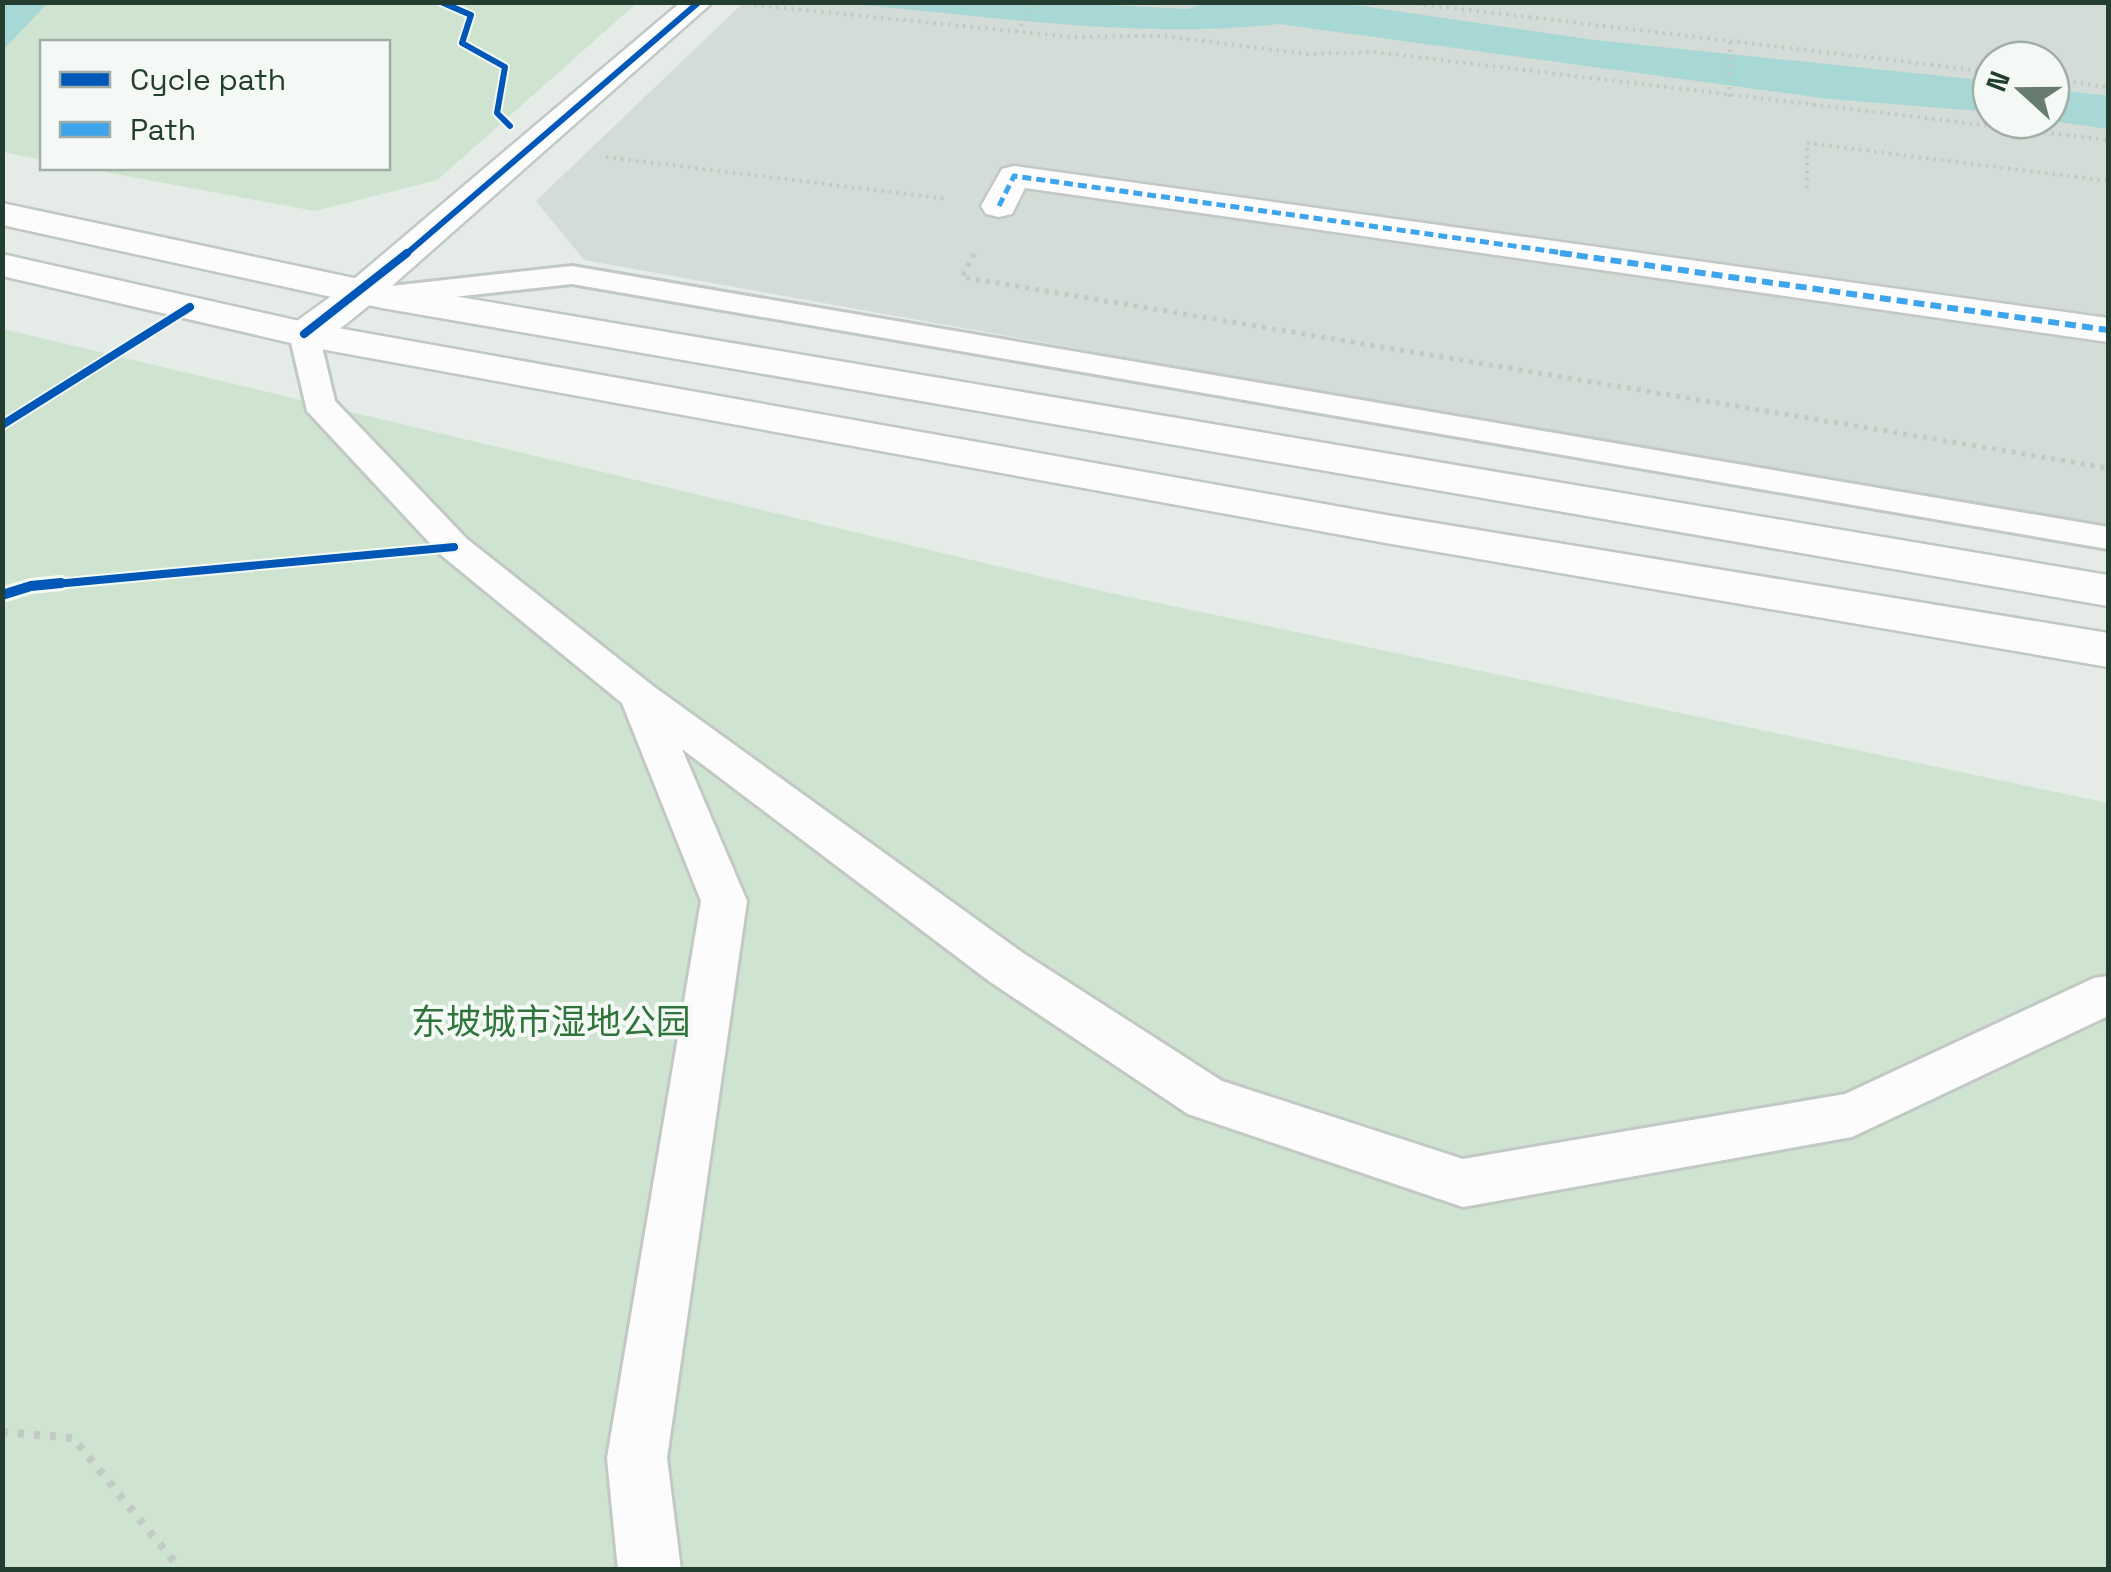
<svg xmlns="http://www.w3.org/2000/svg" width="2111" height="1572" font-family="'Space Grotesk','Noto Sans SC',sans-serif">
  <rect width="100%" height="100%" fill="#e5ebe7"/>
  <path fill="#d3dcd6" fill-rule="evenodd" d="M 743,3 L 2108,3 L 2108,533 L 584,260 L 536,201 ZM 1991,60 L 2051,60 L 2051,120 L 1991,120 Z"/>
  <path fill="#cfe3d1" d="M 48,3 L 637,3 L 437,180 L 315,211 L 83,168 L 388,168 L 388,42 L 42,42 L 42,160 L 3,152 L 2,50 Z
    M 3,329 L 1106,592 L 2108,803 L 2108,1569 L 3,1570 Z"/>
  <path fill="#a7d8d5" d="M 3,2 L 48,3 L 3,50 L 2,3 Z
    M 1067,3 L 1188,9 L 1211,2 L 1341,3 L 1594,40 L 1991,81 L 1991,112 L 1829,99 L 1279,24 C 1137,40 983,15 841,3 Z
    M 2051,89 L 2108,96 L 2108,129 L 2046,120 L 2051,120 Z"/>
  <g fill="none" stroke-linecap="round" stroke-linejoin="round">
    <g stroke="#c2c8c4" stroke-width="6">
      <path id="lane" d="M 572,266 L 2108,527 L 2108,549 L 572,284 L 382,305 L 371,302 L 367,296 L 371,290 L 382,287 Z
        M 304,325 L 315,327 L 319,334 L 335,401 L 467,539 L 653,686 L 1023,953 L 1222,1081 L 1463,1159 L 1845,1094 L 2094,978 L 2108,976 L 2108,1016 L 1852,1137 L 1463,1207 L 1188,1114 L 989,981 L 682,749 L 747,901 L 667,1458 L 681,1570 L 618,1570 L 607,1458 L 701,901 L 622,703 L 441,555 L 307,411 L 289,334 L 293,327 Z"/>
    </g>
    <g stroke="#c2c8c4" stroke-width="5">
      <path id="street" d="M 681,2 L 713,2 L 376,300 C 350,319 323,351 290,342 L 284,334 L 290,326 L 348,284 Z
        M 1014,166 L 2108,318 L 2108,342 L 1025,188 L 1012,214 L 999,217 L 986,214 L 981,206 L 1002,169 Z"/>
    </g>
    <g stroke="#c1c8c4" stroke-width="5">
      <path id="secondary" d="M 2,203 L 382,284 L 2108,575 L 2108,606 L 382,308 L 2,225 Z
        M 2,254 L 304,322 L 1386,515 L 2108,633 L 2108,667 L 1386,543 L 304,346 L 2,276 Z"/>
    </g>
    <path stroke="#c2cac5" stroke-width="4" stroke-dasharray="2.5 5" stroke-linecap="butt" d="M 1402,2 L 1991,72
      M 754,5 L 1073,37 L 1164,36 L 1307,54 L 1375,52 L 2108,140
      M 1016,32 L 1037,2
      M 2051,79 L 2108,87
      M 1729,97 L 1730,40
      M 606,157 L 946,199
      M 1807,188 L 1807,143 L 2108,181"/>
    <path stroke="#c2cac5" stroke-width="5" stroke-dasharray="4 6" stroke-linecap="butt" d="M 974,254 L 962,277 L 2108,468"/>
    <path stroke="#c2cac5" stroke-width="8" stroke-dasharray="6 10" stroke-linecap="butt" d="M 2,1432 L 73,1438 L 181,1570"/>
    <use href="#lane" fill="#fbfcfb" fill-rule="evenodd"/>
    <use href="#street" fill="#fbfcfb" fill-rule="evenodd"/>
    <use href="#secondary" fill="#fbfcfb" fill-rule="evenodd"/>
    <path stroke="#3ea4eb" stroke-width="5" stroke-dasharray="9 5" stroke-linecap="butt" d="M 999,206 L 1014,176 L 1578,255"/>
    <path stroke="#3ea4eb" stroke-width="6" stroke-dasharray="11 6" stroke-linecap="butt" d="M 1560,253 L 2108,330"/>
    <g stroke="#f4f9f5" stroke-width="10">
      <path id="cycleway-far2" d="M 441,2 L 471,15 L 462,43 L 505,67 L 497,113 L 510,126
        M 405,255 L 699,2"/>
    </g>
    <g stroke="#f4f9f5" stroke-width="12">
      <path id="cycleway-far1" d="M 304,334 L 407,253
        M 2,425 L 190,307
        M 34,586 L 454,547"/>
    </g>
    <g stroke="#f4f9f5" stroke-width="16">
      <path id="cycleway" d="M 2,595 L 31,586 L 61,583"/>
    </g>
    <use href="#cycleway-far2" stroke="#0057b8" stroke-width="6"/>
    <use href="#cycleway-far1" stroke="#0057b8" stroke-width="8"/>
    <use href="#cycleway" stroke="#0057b8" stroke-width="10"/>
  </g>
  <g text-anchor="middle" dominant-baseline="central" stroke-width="8" stroke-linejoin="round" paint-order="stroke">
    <g font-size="35" fill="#2e743b" stroke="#f4f9f5">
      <text x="551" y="1022">东坡城市湿地公园</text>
    </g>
  </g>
  <rect width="2111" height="1572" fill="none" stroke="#233e31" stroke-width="10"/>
  <rect x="40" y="40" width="350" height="130" fill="#f4f9f5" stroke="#a0aea7" stroke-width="2.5"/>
  <rect x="60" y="72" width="50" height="15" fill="#0057b8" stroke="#a0aea7" stroke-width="2.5"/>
  <text x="130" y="90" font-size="30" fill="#233e31">Cycle path</text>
  <rect x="60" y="122" width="50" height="15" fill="#3ea4eb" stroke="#a0aea7" stroke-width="2.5"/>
  <text x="130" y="140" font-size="30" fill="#233e31">Path</text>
  <g transform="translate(2021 90) rotate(291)"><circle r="48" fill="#f4f9f5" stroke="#a0aea7" stroke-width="2.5"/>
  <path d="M0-8L18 38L0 25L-18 38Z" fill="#677b71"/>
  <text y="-15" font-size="28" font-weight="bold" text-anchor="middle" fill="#233e31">N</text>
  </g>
</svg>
